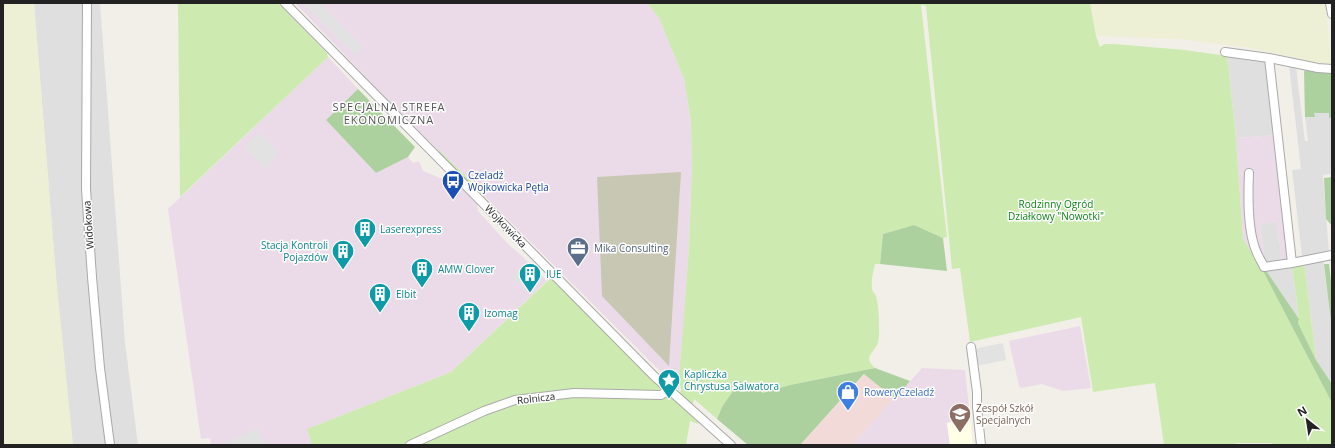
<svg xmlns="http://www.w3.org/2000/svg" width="1335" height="448" font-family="'Open Sans',sans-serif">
  <rect width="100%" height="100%" fill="#f2efe9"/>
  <path fill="#e0dfdf" d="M 34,3 L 100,3 L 125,342 L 138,445 L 72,445 L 57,291 Z
    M 1227,56 L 1266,62 L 1275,135 L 1236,138 Z
    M 1289,66 L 1296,67 L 1305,141 L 1308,141 L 1305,117 L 1314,117 L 1314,113 L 1329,113 L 1329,117 L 1332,117 L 1332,174 L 1323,175 L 1329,253 L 1305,259 L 1302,256 L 1292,170 L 1301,169 Z
    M 1277,221 L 1282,262 L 1265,265 L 1260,224 Z
    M 1323,259 L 1332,330 L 1332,384 L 1316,360 L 1304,262 Z
    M 1292,265 L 1299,319 L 1265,269 Z"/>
  <path fill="#f2dad9" d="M 865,374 L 895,399 L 852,445 L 800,445 Z"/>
  <path fill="#ebdbe8" d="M 295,3 L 647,3 L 659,18 L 684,79 L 691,122 L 692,168 L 689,247 L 679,390 L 387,99 Z
    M 328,57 L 358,89 L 326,120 L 376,173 L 408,157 L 413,163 L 419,161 L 423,171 L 470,190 L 477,203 L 478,211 L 508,244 L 522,256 L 547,281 L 451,372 L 307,429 L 312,445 L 211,445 L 210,438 L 201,439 L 168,209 Z
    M 1275,135 L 1290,261 L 1282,262 L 1277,221 L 1260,224 L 1265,265 L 1259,265 L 1243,239 L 1236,138 Z
    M 1080,326 L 1091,388 L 1063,391 L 1042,384 L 1021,388 L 1019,386 L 1009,341 Z
    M 922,368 L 965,370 L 970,418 L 947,423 L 950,445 L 852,445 Z"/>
  <path fill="#ffffe5" d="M 970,418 L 973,445 L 950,445 L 947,423 Z"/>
  <path fill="#c7c7b4" d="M 681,172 L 669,366 L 602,296 L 597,177 Z"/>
  <path fill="#eef0d5" d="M 3,3 L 34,3 L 56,276 L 73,445 L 3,445 Z
    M 1090,3 L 1325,3 L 1332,64 L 1313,62 L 1251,48 L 1178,39 L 1096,36 Z"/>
  <path fill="#cdebb0" d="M 178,3 L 278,3 L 327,53 L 328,57 L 180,197 Z
    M 647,3 L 1090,3 L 1096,36 L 1100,47 L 1104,44 L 1114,44 L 1185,50 L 1227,56 L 1236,138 L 1243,239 L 1263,271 L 1332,403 L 1332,445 L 1273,445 L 1272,443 L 1239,443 L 1225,445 L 1164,445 L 1155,383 L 1093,392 L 1081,317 L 970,342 L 960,268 L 952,269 L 926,6 L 921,5 L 947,237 L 943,238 L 914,225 L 883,234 L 880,264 L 875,264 C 873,272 871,280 872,288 C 872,292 875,293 876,296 C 879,306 879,320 879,330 C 879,334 879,341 877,345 C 871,355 864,358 875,368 L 790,385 L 722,407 L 717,419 L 694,399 L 691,416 L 698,422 L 698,424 L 690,421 L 686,445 L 312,445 L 307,429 L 451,372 L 554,275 L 678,398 L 678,403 L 681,390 L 679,379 L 689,247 L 692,168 L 691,122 L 684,79 L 659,18 Z
    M 438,149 L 484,194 L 482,196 L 440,154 Z
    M 1304,262 L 1316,360 L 1298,323 L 1299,319 L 1292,265 Z"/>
  <path fill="#add19e" d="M 1309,69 L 1332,72 L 1332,117 L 1329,118 L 1329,113 L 1314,113 L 1315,117 L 1305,117 L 1304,71 Z
    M 358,89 L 415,147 L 408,157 L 376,173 L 326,120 Z
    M 1332,177 L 1332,226 L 1326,219 L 1324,178 Z
    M 914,225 L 943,238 L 947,271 L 880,264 L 883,234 Z
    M 1324,264 L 1329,264 L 1332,291 L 1332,330 Z
    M 1265,269 L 1299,319 L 1298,323 L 1316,360 L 1332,384 L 1332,403 L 1263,271 Z
    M 875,368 L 910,381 L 895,399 L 864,374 L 800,445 L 748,445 L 717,419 L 722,407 L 740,381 L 763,393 L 790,385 Z"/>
  <path fill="#e2e2e2" d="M 303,3 L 320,3 L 363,47 L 356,55 Z
    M 259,133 L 278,152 L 269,166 L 265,169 L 244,147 Z
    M 526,262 L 533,270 L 519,284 L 511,277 Z
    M 1003,343 L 1006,360 L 976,366 L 974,349 Z
    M 258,428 L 265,445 L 221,445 Z"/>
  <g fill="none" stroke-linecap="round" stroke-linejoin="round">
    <g stroke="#a9a9a9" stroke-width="10">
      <path id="minor" d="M 87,3 L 86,189 L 92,277 L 100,368 L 110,445
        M 285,3 L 654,376 L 731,445
        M 1330,3 L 1332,14
        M 1225,52 L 1269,58 L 1318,68 L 1332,69
        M 1269,58 L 1292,263
        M 1249,173 C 1248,196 1247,232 1257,253 C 1259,258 1262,262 1264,267 L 1292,263 L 1332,255
        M 971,347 L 977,392 L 977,407 L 981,445
        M 410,445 L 484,411 L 515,400 L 574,393 L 661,395 L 669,390"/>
    </g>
    <use href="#minor" stroke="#fff" stroke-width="8"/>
  </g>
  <defs>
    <g id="bus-pin" transform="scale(1.15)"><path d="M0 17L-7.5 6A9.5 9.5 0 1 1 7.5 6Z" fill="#1a4fb4" stroke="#fff"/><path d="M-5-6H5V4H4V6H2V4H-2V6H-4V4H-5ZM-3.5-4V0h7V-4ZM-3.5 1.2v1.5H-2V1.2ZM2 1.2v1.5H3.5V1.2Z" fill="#fff"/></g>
    <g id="building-pin" transform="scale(1.15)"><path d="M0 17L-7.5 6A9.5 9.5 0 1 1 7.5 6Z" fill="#0f9aa8" stroke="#fff"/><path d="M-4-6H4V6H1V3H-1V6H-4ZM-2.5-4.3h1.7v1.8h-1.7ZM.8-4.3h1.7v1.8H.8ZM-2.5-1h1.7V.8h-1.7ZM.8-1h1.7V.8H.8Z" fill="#fff"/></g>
    <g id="office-pin" transform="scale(1.15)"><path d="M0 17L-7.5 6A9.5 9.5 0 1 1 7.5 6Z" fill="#5c6f8a" stroke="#fff"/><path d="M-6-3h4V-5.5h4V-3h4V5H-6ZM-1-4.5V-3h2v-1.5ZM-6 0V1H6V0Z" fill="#fff"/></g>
    <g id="sight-pin" transform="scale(1.15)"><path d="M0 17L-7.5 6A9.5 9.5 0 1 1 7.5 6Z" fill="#0f9aa8" stroke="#fff"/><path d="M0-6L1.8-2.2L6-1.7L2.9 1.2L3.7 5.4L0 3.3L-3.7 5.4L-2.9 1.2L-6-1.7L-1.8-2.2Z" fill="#fff"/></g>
    <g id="shop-pin" transform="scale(1.15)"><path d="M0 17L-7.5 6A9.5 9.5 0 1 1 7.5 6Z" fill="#3f7fe0" stroke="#fff"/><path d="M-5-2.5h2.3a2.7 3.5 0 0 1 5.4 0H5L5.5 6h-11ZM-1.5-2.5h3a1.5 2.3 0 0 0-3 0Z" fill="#fff"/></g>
    <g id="school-pin" transform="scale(1.15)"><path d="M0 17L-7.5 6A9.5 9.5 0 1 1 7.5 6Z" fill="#8d6e63" stroke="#fff"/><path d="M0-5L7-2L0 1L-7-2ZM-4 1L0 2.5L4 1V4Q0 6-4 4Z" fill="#fff"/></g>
  </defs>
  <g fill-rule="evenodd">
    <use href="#bus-pin" x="453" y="181"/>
    <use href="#building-pin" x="365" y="229"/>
    <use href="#office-pin" x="578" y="248"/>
    <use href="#building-pin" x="343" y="251"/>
    <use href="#building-pin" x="422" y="269"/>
    <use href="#building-pin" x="530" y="274"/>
    <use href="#building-pin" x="380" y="294"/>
    <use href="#building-pin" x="469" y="313"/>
    <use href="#sight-pin" x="669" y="380"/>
    <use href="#shop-pin" x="848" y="392"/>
    <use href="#school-pin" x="960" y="414"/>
  </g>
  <g text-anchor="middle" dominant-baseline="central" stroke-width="3" stroke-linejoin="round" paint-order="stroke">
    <g font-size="10" fill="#164399" stroke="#fff" text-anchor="start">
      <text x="468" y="175">Czeladź<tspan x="468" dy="12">Wojkowicka Pętla</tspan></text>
    </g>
    <g font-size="10" fill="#0c8416" stroke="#fff">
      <text x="1056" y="204">Rodzinny Ogród<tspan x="1056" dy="12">Działkowy "Nowotki"</tspan></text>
    </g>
    <g font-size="10" fill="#222" stroke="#fff">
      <text transform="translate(88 225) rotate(-94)">Widokowa</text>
      <text transform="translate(506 226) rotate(46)">Wojkowicka</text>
      <text transform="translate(536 398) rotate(-7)">Rolnicza</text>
    </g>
    <g font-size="10" fill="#0d838f" stroke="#fff" text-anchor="start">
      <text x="380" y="229">Laserexpress</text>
      <text x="328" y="245" text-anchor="end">Stacja Kontroli<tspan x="328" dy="12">Pojazdów</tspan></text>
      <text x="438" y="269">AMW Clover</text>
      <text x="546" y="274">IUE</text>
      <text x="396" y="294">Elbit</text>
      <text x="484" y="313">Izomag</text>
      <text x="684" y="374">Kapliczka<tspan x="684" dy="12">Chrystusa Salwatora</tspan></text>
    </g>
    <g font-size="10" fill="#4e5e75" stroke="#fff" text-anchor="start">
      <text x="594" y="248">Mika Consulting</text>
    </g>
    <g font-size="10" fill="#366cbe" stroke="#fff" text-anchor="start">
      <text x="864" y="392">RoweryCzeladź</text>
    </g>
    <g font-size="10" fill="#785e54" stroke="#fff" text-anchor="start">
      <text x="976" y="408">Zespół Szkół<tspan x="976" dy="12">Specjalnych</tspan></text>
    </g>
    <g font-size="11" letter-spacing="1" fill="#555" stroke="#fff">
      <text x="389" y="106">SPECJALNA STREFA<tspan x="389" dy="13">EKONOMICZNA</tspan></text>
    </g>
  </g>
  <rect width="1335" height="448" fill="none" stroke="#222222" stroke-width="8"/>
  <g transform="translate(1307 420) rotate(330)" stroke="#ffffff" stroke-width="3" paint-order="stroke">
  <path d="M0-3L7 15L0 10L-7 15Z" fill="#222222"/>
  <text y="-6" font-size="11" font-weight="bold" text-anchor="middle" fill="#222222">N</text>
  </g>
</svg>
